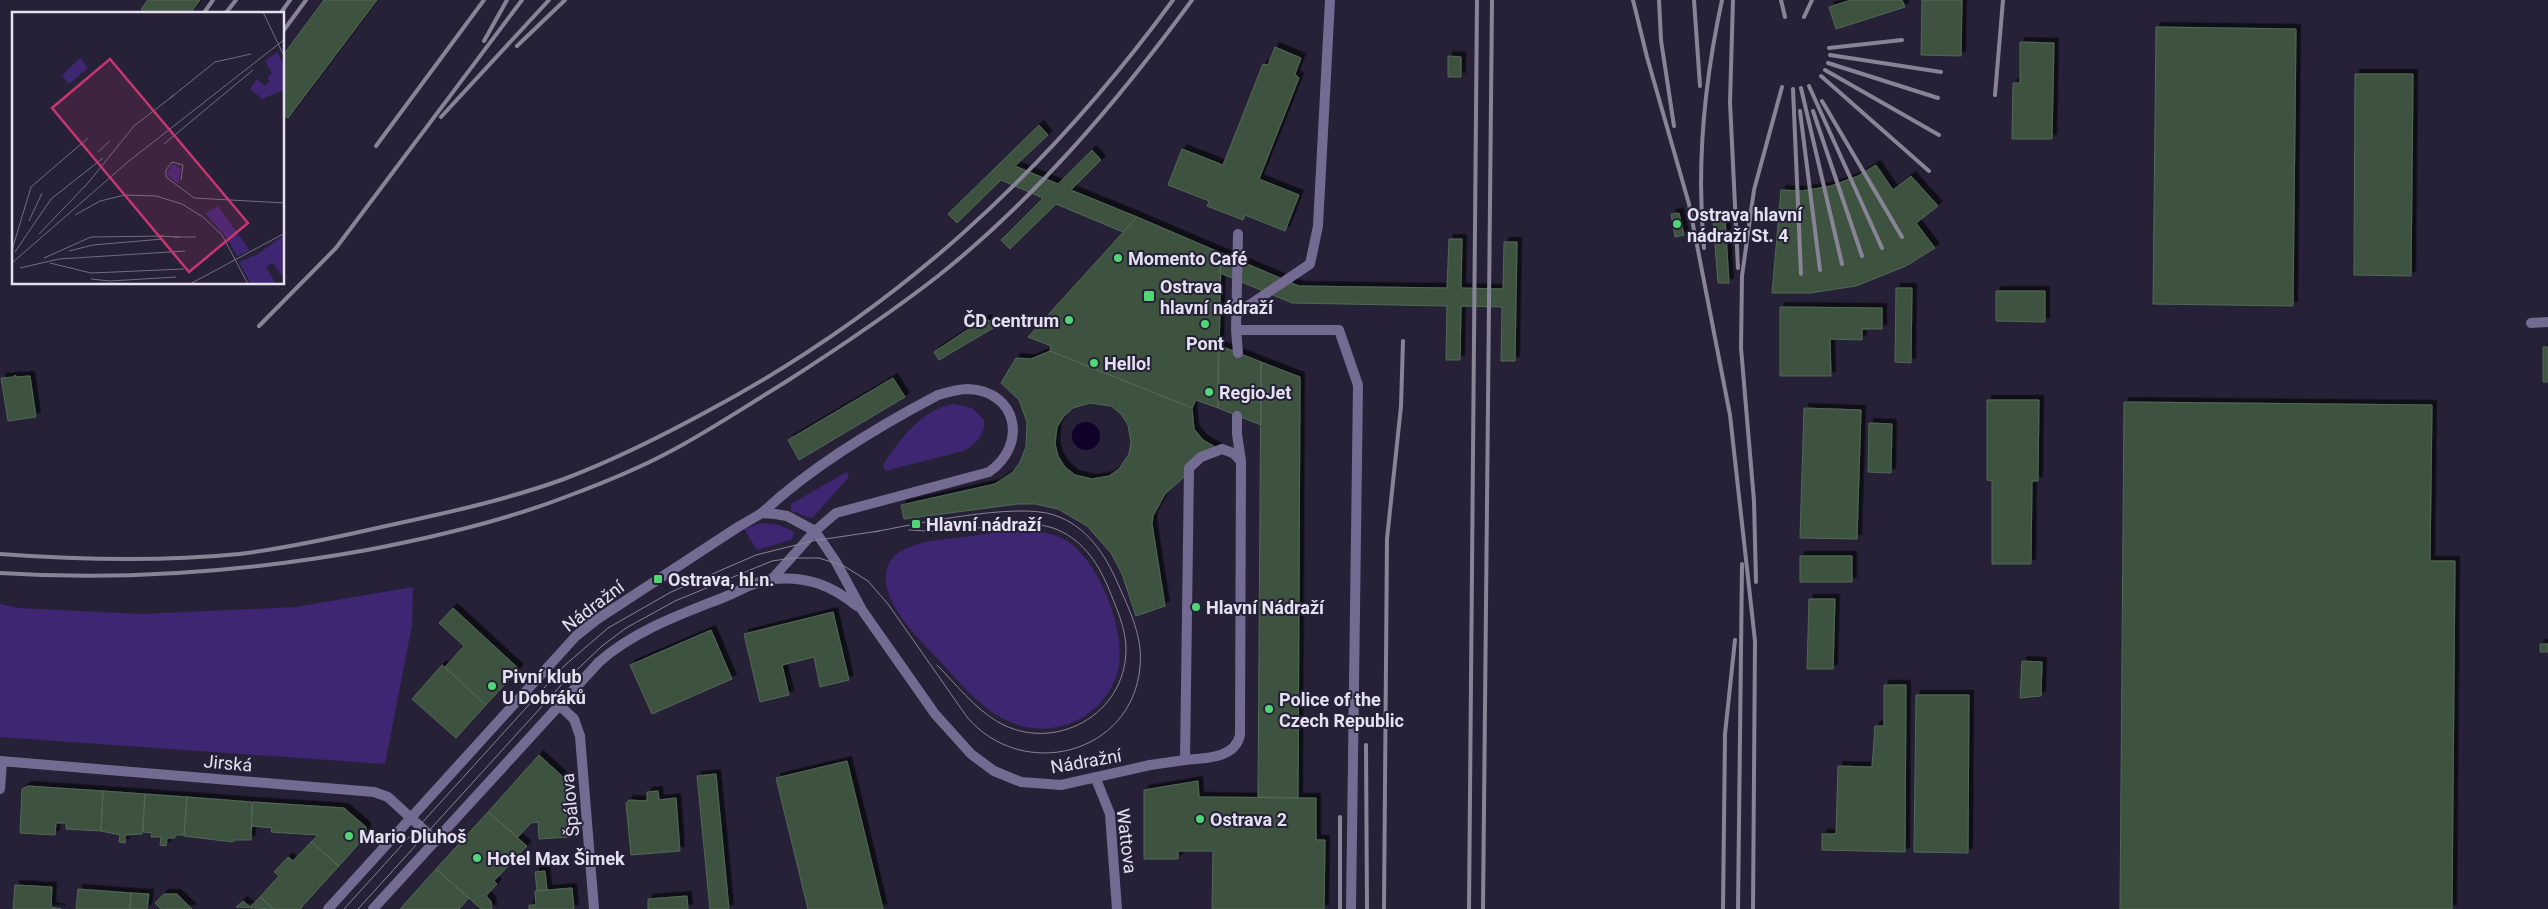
<svg xmlns="http://www.w3.org/2000/svg" width="2548" height="909" font-family="Roboto,sans-serif">
  <defs>
    <filter id="shadow"><feDropShadow dx="4.5" dy="-4.5" stdDeviation="0" flood-color="#0009"/></filter>
  </defs>
  <rect width="100%" height="100%" fill="#262137"/>
  <path fill="#3e2673" d="M 954,404 L 972,408 L 984,420 C 986,435 975,445 963,451 L 885,471 L 883,465 C 899,440 923,408 954,404 Z
    M 847,472 L 849,477 L 812,518 L 791,511 L 791,504 Z
    M 762,523 L 779,525 L 794,532 L 793,537 L 790,540 L 757,550 L 744,529 Z
    M 1021,529 C 1036,531 1051,532 1065,540 C 1099,559 1127,632 1118,670 C 1106,718 1052,742 1008,721 C 981,709 960,683 940,661 C 921,641 882,604 886,574 C 890,539 946,540 972,536 C 989,534 1004,530 1021,529 Z
    M 413,587 L 412,625 L 385,764 L 0,737 L 0,604 L 18,608 L 141,614 L 296,607 Z"/>
  <path fill="#100229" d="M1072 436a14 14 0 1 1 28 0a14 14 0 1 1-28 0Z"/>
  <path fill="#3e5341" stroke="#526855" fill-rule="evenodd" filter="url(#shadow)" d="M 148,0 L 200,0 L 190,14 L 147,14 L 141,9 Z
    M 324,0 L 377,0 L 288,118 L 284,115 L 284,54 Z
    M 1851,0 L 1902,0 L 1905,7 L 1836,29 L 1829,7 Z
    M 1922,0 L 1962,0 L 1961,56 L 1921,55 Z
    M 2156,27 L 2296,29 L 2293,306 L 2153,304 Z
    M 2020,42 L 2054,43 L 2052,139 L 2012,139 L 2013,83 L 2020,83 Z
    M 1275,47 L 1301,58 L 1295,74 L 1299,78 L 1259,179 L 1299,195 L 1285,231 L 1245,215 L 1243,220 L 1207,206 L 1209,201 L 1168,185 L 1182,149 L 1223,165 L 1263,64 L 1268,65 Z
    M 1448,56 L 1461,57 L 1461,77 L 1448,77 Z
    M 2355,74 L 2413,74 L 2411,276 L 2354,275 Z
    M 1039,125 L 1048,135 L 1015,166 L 1058,184 L 1092,150 L 1101,160 L 1071,190 L 1137,217 L 1123,232 L 1056,204 L 1010,249 L 1001,240 L 1043,198 L 1001,180 L 957,223 L 948,214 Z
    M 1876,165 L 1893,190 L 1911,176 L 1938,206 L 1916,223 L 1935,248 L 1906,266 L 1856,286 L 1810,293 L 1772,293 L 1781,190 L 1802,191 L 1831,186 L 1858,176 Z
    M 1679,213 L 1684,235 L 1675,237 L 1671,214 Z
    M 1137,217 L 1221,253 L 1218,408 L 1196,400 L 1192,408 L 1050,351 L 1051,346 L 1028,337 Z
    M 1713,218 L 1725,218 L 1729,283 L 1718,283 Z
    M 1449,239 L 1462,239 L 1461,288 L 1503,289 L 1504,242 L 1517,242 L 1515,361 L 1501,361 L 1502,307 L 1461,306 L 1460,360 L 1446,360 L 1447,306 L 1292,303 L 1220,273 L 1221,253 L 1299,286 L 1447,288 Z
    M 1896,288 L 1912,288 L 1911,363 L 1895,362 Z
    M 1996,291 L 2045,291 L 2045,322 L 1996,321 Z
    M 1780,307 L 1882,308 L 1882,329 L 1862,329 L 1862,340 L 1830,339 L 1831,376 L 1780,376 Z
    M 984,319 L 1000,324 L 939,360 L 934,352 Z
    M 1218,345 L 1261,362 L 1261,425 L 1218,408 Z
    M 2543,347 L 2548,347 L 2548,382 L 2543,382 Z
    M 1050,351 L 1192,408 L 1194,429 L 1203,440 L 1217,448 L 1165,494 L 1153,516 L 1152,524 L 1165,606 L 1136,616 L 1122,574 L 1111,553 L 1087,526 L 1058,509 L 1035,504 L 1018,504 L 904,519 L 901,505 L 995,484 L 1013,472 L 1020,462 L 1026,447 L 1027,422 L 1019,400 L 1001,383 L 1016,358 L 1031,359 ZM 1090,403 L 1111,406 L 1121,414 L 1128,425 L 1131,442 L 1129,454 L 1119,469 L 1109,476 L 1092,479 L 1075,475 L 1065,467 L 1058,456 L 1055,444 L 1057,427 L 1064,416 L 1073,408 Z
    M 1261,362 L 1300,377 L 1298,798 L 1258,797 Z
    M 15,375 L 16,377 L 30,376 L 36,417 L 8,421 L 1,378 L 14,377 Z
    M 893,378 L 905,397 L 799,460 L 788,440 Z
    M 1987,400 L 2039,400 L 2038,481 L 2032,481 L 2031,564 L 1992,564 L 1992,481 L 1987,480 Z
    M 2124,402 L 2432,405 L 2430,561 L 2455,561 L 2452,909 L 2120,909 Z
    M 1804,408 L 1861,410 L 1857,539 L 1800,538 Z
    M 1869,423 L 1892,424 L 1891,473 L 1868,472 Z
    M 1800,556 L 1852,556 L 1852,582 L 1800,582 Z
    M 1809,599 L 1835,599 L 1833,669 L 1807,669 Z
    M 453,608 L 519,669 L 486,705 L 445,667 L 464,646 L 439,623 Z
    M 833,612 L 849,680 L 820,687 L 814,657 L 782,665 L 789,695 L 760,702 L 744,634 Z
    M 711,630 L 732,679 L 652,714 L 630,665 Z
    M 2540,644 L 2548,644 L 2548,652 L 2540,652 Z
    M 2022,661 L 2042,662 L 2041,696 L 2020,698 Z
    M 442,665 L 486,705 L 456,738 L 412,699 Z
    M 1884,685 L 1906,685 L 1905,852 L 1822,850 L 1822,834 L 1836,834 L 1838,766 L 1872,767 L 1875,726 L 1884,726 Z
    M 1916,695 L 1969,695 L 1968,853 L 1914,852 Z
    M 539,755 L 563,777 L 569,837 L 539,839 L 538,822 L 531,823 L 518,837 L 488,812 Z
    M 847,761 L 883,909 L 808,909 L 776,778 Z
    M 716,774 L 729,909 L 710,909 L 697,776 Z
    M 1198,781 L 1199,797 L 1316,798 L 1316,840 L 1325,840 L 1324,909 L 1212,909 L 1213,851 L 1178,851 L 1178,859 L 1144,859 L 1144,790 Z
    M 28,786 L 103,791 L 101,831 L 66,829 L 66,823 L 56,823 L 55,835 L 20,833 L 22,789 Z
    M 103,791 L 145,794 L 142,834 L 125,835 L 125,843 L 119,842 L 120,835 L 101,831 Z
    M 658,791 L 659,800 L 676,798 L 680,851 L 631,855 L 626,803 L 629,800 L 647,801 L 647,792 Z
    M 145,794 L 187,797 L 184,835 L 175,835 L 175,838 L 167,838 L 166,846 L 160,845 L 161,837 L 151,837 L 152,833 L 143,832 Z
    M 187,797 L 252,802 L 251,840 L 234,840 L 233,842 L 184,836 Z
    M 253,802 L 344,808 L 366,827 L 366,836 L 339,866 L 311,842 L 318,835 L 271,832 L 272,828 L 252,826 L 251,830 Z
    M 488,812 L 527,846 L 494,881 L 497,884 L 486,896 L 491,901 L 492,909 L 481,909 L 436,869 Z
    M 311,842 L 339,866 L 300,909 L 274,909 L 260,897 L 279,876 L 274,872 L 288,857 L 293,861 Z
    M 436,869 L 469,898 L 459,909 L 400,909 Z
    M 545,871 L 547,890 L 537,891 L 535,872 Z
    M 15,885 L 52,887 L 51,907 L 61,909 L 13,909 Z
    M 572,888 L 574,909 L 529,909 L 529,905 L 536,905 L 535,891 Z
    M 78,889 L 131,893 L 130,909 L 76,909 Z
    M 131,893 L 149,894 L 147,909 L 130,909 Z
    M 164,894 L 177,894 L 192,909 L 161,909 L 155,903 Z
    M 687,896 L 688,909 L 648,909 L 648,899 Z
    M 260,897 L 274,909 L 236,907 L 243,901 L 250,907 Z"/>
  <g fill="none" stroke-linecap="round" stroke-linejoin="round">
    <path stroke="#736b91" stroke-width="10" d="M 1236,314 L 1310,264 L 1318,226 L 1330,0
      M 1236,330 L 1339,330 L 1358,385 L 1351,909
      M 1238,353 L 1236,330 L 1238,234
      M 1237,416 L 1237,434 L 1241,461 L 1240,735 C 1235,759 1204,758 1185,760 L 1189,468 L 1201,457 L 1222,449 L 1233,453 L 1241,461
      M 762,513 C 812,466 877,427 938,395 C 948,392 958,389 968,389 C 1018,391 1028,445 989,472 L 836,513 L 815,531 L 772,579"/>
    <path stroke="#736b91" stroke-width="10" d="M 2531,323 L 2548,322
      M 559,705 L 574,719 L 580,736 L 594,909
      M 0,761 L 374,792 L 388,797 L 436,841
      M 1096,779 L 1110,814 L 1117,909
      M 0,789 L 2,762
      M 328,909 L 576,636 L 596,620 L 738,527 L 762,513 L 775,514 L 787,516 L 815,531 L 836,562 L 862,610 L 935,714 L 971,754 L 994,771 L 1021,782 L 1061,785 L 1150,765 L 1185,760
      M 373,909 L 599,662 C 635,630 682,614 727,596 C 741,590 758,580 773,579 C 807,576 831,585 857,606"/>
    <path stroke="#888496" stroke-width="1" d="M 909,530 C 926,531 942,532 959,530 C 990,528 1022,518 1053,528 C 1081,538 1097,561 1108,587 C 1116,607 1126,628 1126,649 C 1126,715 1054,754 998,722 C 974,708 956,684 937,665
      M 344,909 L 564,666 L 608,628 L 671,592 L 756,555 L 812,541 L 879,531
      M 358,909 L 563,683 L 602,646 L 626,628 L 675,601 L 772,561 L 792,558 L 819,558 L 844,566 L 868,581 L 888,604 L 967,717 C 1022,782 1132,755 1140,667 C 1143,637 1130,611 1118,584 C 1105,554 1087,526 1054,515 C 1017,502 915,524 874,532"/>
    <path stroke="#888496" stroke-width="4" d="M 1633,0 L 1647,57 L 1689,204 L 1730,415 L 1755,641 L 1753,909
      M 1659,0 L 1661,40 L 1674,126
      M 1694,0 L 1700,86
      M 1733,0 L 1730,102 L 1738,268
      M 1781,0 L 1785,17
      M 203,14 L 213,0
      M 225,14 L 236,0
      M 280,14 L 290,0
      M 1804,17 L 1812,0
      M 284,30 L 306,0
      M 484,41 L 507,0
      M 517,46 L 565,0
      M 1829,48 L 1902,40
      M 1830,55 L 1941,72
      M 1828,63 L 1938,98
      M 1825,70 L 1939,135
      M 1821,76 L 1929,171
      M 1809,86 L 1882,248
      M 1801,88 L 1842,264
      M 1793,89 L 1801,274
      M 1995,95 L 2003,0
      M 1822,101 L 1902,237
      M 1800,111 L 1820,270
      M 1813,111 L 1862,256
      M 441,117 L 549,0
      M 376,146 L 484,0
      M 1704,248 C 1696,163 1704,83 1722,0
      M 259,326 L 336,248 L 522,0
      M 0,554 C 80,560 159,562 239,554 C 288,548 338,537 386,526 C 446,513 506,500 564,479 C 614,460 660,437 706,412 C 896,311 1047,172 1173,0
      M 0,573 C 124,581 245,572 367,550 C 435,537 504,521 568,496 C 603,483 638,469 671,451 C 709,431 746,406 784,383 C 837,349 888,315 938,276 C 1036,198 1118,101 1192,0
      M 1756,582 L 1754,501 L 1741,348 L 1742,276 L 1754,190 L 1782,87
      M 1366,745 L 1367,909
      M 1340,909 L 1340,817
      M 1384,909 L 1387,539 L 1401,406 L 1403,341
      M 1469,909 L 1477,0
      M 1483,909 L 1492,0
      M 1723,909 L 1725,734 L 1735,640
      M 1738,909 L 1742,564"/>
  </g>
  <g fill="#50d674" stroke="#262137" stroke-width="2">
    <circle cx="1677" cy="224" r="5"/>
    <circle cx="1118" cy="258" r="5"/>
    <rect x="1143" y="290" width="12" height="12" rx="2.5"/>
    <circle cx="1069" cy="320" r="5"/>
    <circle cx="1205" cy="324" r="5"/>
    <circle cx="1094" cy="363" r="5"/>
    <circle cx="1209" cy="392" r="5"/>
    <rect x="911" y="519" width="10" height="10" rx="2.5"/>
    <rect x="653" y="574" width="10" height="10" rx="2.5"/>
    <circle cx="1196" cy="607" r="5"/>
    <circle cx="492" cy="686" r="5"/>
    <circle cx="1269" cy="709" r="5"/>
    <circle cx="1200" cy="819" r="5"/>
    <circle cx="349" cy="836" r="5"/>
    <circle cx="477" cy="858" r="5"/>
  </g>
  <g text-anchor="middle" dominant-baseline="central" stroke-width="4" stroke-linejoin="round" paint-order="stroke">
    <g font-size="18" font-weight="bold" fill="#e4e1f0" stroke="#262137" text-anchor="start">
      <text x="1687" y="214">Ostrava hlavní<tspan x="1687" dy="21">nádraží St. 4</tspan></text>
      <text x="1128" y="258">Momento Café</text>
      <text x="1160" y="286">Ostrava<tspan x="1160" dy="21">hlavní nádraží</tspan></text>
      <text x="1059" y="320" text-anchor="end">ČD centrum</text>
      <text x="1205" y="343" text-anchor="middle">Pont</text>
      <text x="1104" y="363">Hello!</text>
      <text x="1219" y="392">RegioJet</text>
      <text x="926" y="524">Hlavní nádraží</text>
      <text x="668" y="579">Ostrava, hl.n.</text>
      <text x="1206" y="607">Hlavní Nádraží</text>
      <text x="502" y="676">Pivní klub<tspan x="502" dy="21">U Dobráků</tspan></text>
      <text x="1279" y="699">Police of the<tspan x="1279" dy="21">Czech Republic</tspan></text>
      <text x="1210" y="819">Ostrava 2</text>
      <text x="359" y="836">Mario Dluhoš</text>
      <text x="487" y="858">Hotel Max Šimek</text>
    </g>
    <g font-size="18" fill="#e4e1f0" stroke="#262137">
      <text transform="translate(593 606) rotate(-37)">Nádražní</text>
      <text transform="translate(1086 761) rotate(-10)">Nádražní</text>
      <text transform="translate(228 763) rotate(5)">Jirská</text>
      <text transform="translate(570 805) rotate(-95)">Špálova</text>
      <text transform="translate(1127 841) rotate(83)">Wattova</text>
    </g>
  </g>
  <g transform="translate(12 12)">
    <rect width="272" height="272" fill="#262137"/>
    <path d="M 265,40 L 272,52 L 272,78 L 250,87 L 238,77 L 245,67 L 253,74 L 258,69 L 255,66 L 260,61 L 253,49 ZM 68,46 L 76,56 L 57,72 L 50,63 ZM 160,152 L 169,156 L 166,172 L 155,162 ZM 206,194 L 236,236 L 237,239 L 225,244 L 215,226 L 193,201 ZM 272,223 L 272,262 L 270,264 L 261,251 L 254,255 L 264,272 L 239,272 L 227,250 L 246,242 Z" fill="#3e2673"/>
    <path fill="none" stroke="#726e81" stroke-width="1" d="M 251,0 L 273,46M 157,87 L 203,50 L 239,42M 152,132 L 241,58M 86,140 L 98,129M 169,168 L 171,153 L 160,150 L 154,158 L 154,165 L 182,186 L 273,191M 63,203 L 88,189 L 113,183 L 144,184 L 170,192 L 191,205 L 210,223 L 236,272M 17,209 L 30,181M 27,222 L 76,171 L 122,114 L 162,83M 145,224 L 168,225M 162,225 L 184,225M 0,238 L 19,175 L 76,126M 57,239 L 81,233 L 151,227M 3,240 L 39,187 L 91,146M 32,246 L 79,225 L 152,224M 0,251 L 117,149 L 273,27M 38,251 L 79,261 L 172,257M 8,256 L 47,247 L 173,239M 79,267 L 98,269 L 164,265M 178,272 L 273,221"/>
    <path fill="#c73671" fill-opacity="0.15" stroke="#c73671" stroke-width="2.5" d="M 98,47 L 236,211 L 177,260 L 40,96 Z"/>
    <rect width="272" height="272" fill="none" stroke="#e4e1f0" stroke-width="2.5"/>
  </g>
</svg>
